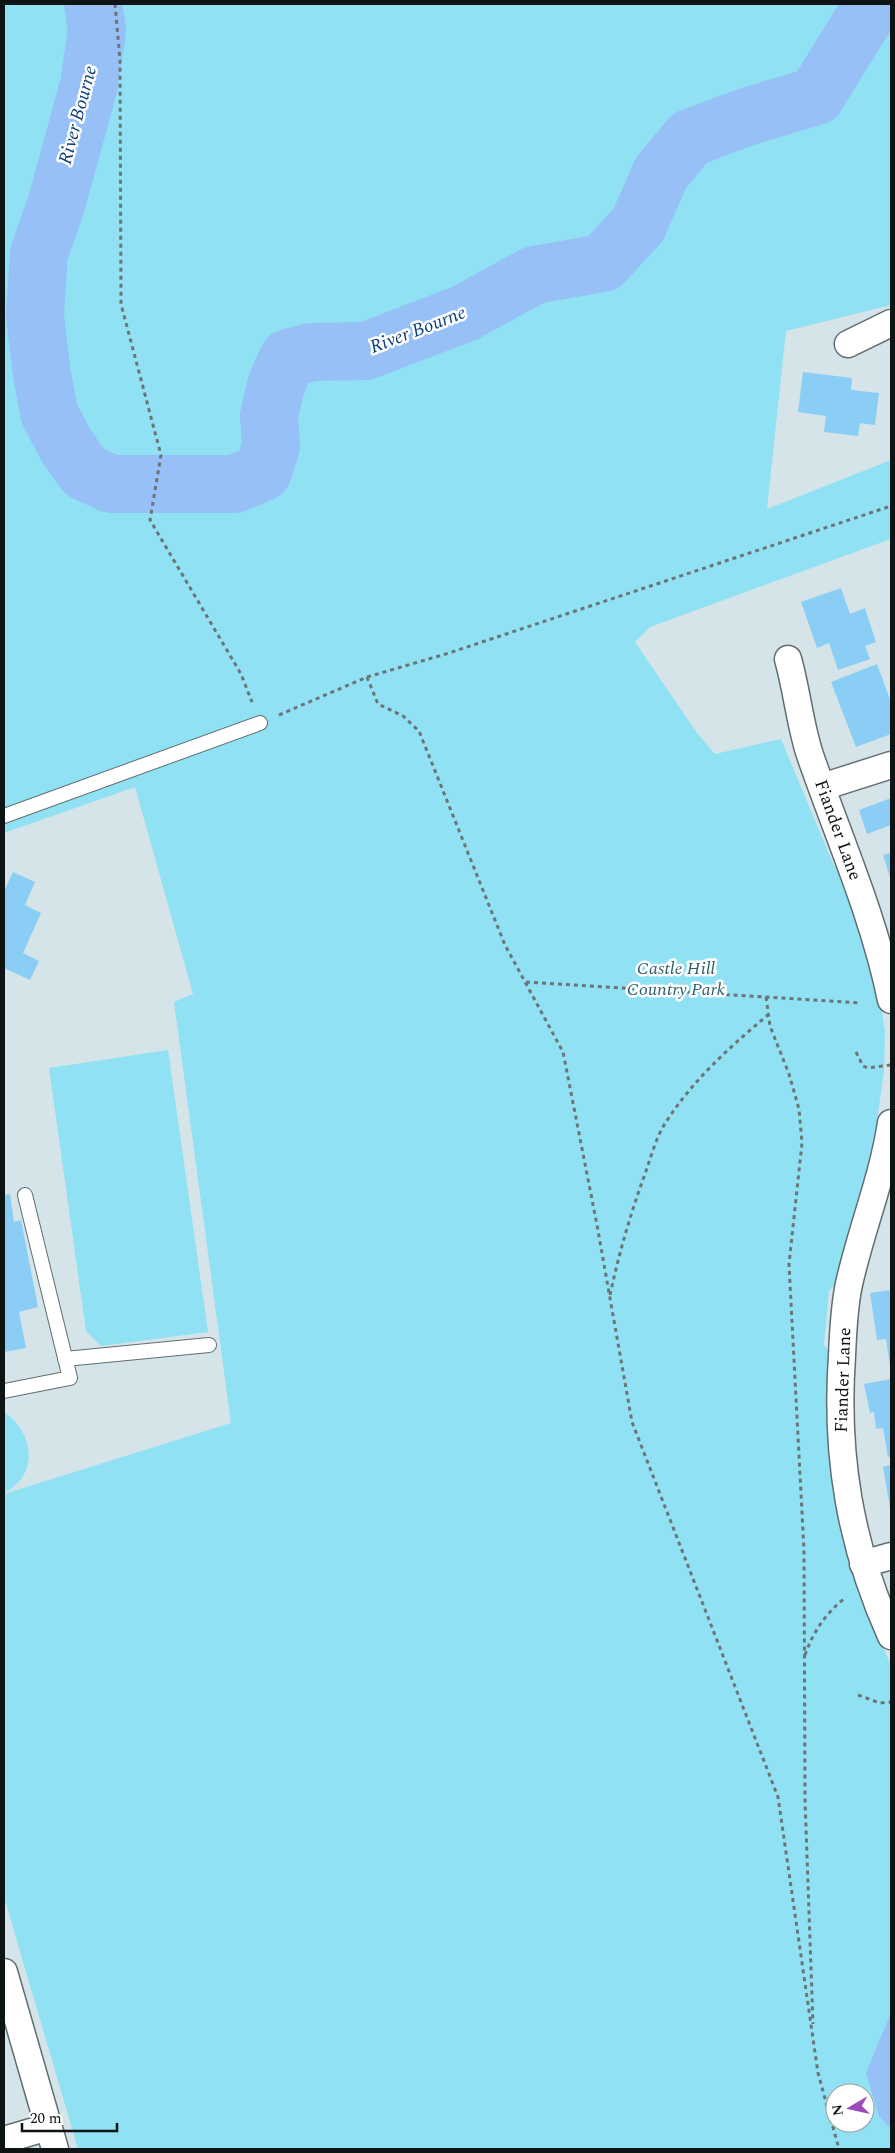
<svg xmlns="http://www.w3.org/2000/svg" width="895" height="2153" font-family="Spectral,serif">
  <rect width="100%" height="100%" fill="#d5e4e8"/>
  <path fill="#90e1f4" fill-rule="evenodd" d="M 4,4 L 891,4 L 891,305 L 786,331 L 767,509 L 891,460 L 891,539 L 650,627 L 635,642 L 697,733 L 715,754 L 781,739 L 834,866 L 839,864 L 878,987 L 885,1031 L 884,1072 L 870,1168 L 841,1281 L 829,1290 L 824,1345 L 832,1355 L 871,1621 L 891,1665 L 891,2149 L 78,2149 L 4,1897 L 4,1494 L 231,1423 L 174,1002 L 193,994 L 135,787 L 4,833 ZM 835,2093 L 865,2093 L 865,2123 L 835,2123 Z
    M 168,1050 L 208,1332 L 101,1346 L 86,1331 L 49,1068 Z
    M 4,1412 C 34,1432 40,1475 4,1493 Z"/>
  <path fill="#97c0f6" d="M 891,2013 L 891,2129 L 879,2116 L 866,2073 Z"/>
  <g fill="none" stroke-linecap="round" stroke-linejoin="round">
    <path stroke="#97c0f6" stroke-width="58" d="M 93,4 L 97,30 L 89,85 L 56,205 L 39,253 L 35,315 L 41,368 L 49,413 L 67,447 L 85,472 L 111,484 L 235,484 L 263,472 L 271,446 L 269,416 L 276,385 L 288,358 L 312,352 L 366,351 L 465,313 L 534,275 L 603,263 L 638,225 L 661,173 L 690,138 L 749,116 L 816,96 L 873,4"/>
  </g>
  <path fill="#8acef6" d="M 803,372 L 852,378 L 851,390 L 879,393 L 875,425 L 860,423 L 858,436 L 824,432 L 826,416 L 798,412 Z
    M 841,588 L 850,614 L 865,608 L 876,642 L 865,646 L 870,659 L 838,670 L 829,643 L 817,648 L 801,602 Z
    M 877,664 L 891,702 L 891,734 L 856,747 L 831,682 Z
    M 891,798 L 891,825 L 867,834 L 859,810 Z
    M 891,853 L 891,881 L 883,855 Z
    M 13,872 L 35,882 L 25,905 L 41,913 L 23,953 L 39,961 L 30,980 L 4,968 L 4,891 Z
    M 10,1194 L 14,1222 L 21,1220 L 38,1307 L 19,1312 L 26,1348 L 4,1352 L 4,1195 Z
    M 891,1290 L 891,1367 L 890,1367 L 886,1339 L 877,1340 L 870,1293 Z
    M 891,1379 L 891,1456 L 888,1457 L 883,1428 L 876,1429 L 874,1412 L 870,1413 L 864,1384 Z
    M 891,1465 L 891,1508 L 890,1508 L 883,1467 Z"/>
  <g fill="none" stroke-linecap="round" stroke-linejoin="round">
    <g stroke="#606e71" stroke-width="16">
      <path id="lane" d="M 4,816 L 260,723
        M 65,1359 L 209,1345
        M 4,1391 L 70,1378 L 25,1195"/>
    </g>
    <g stroke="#606e71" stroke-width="29">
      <path id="street" d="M 848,344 L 891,323
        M 788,659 C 797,691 800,725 810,755 C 838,836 874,916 891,1000
        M 822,787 L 891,765
        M 891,1123 C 883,1177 861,1230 849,1284 C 844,1307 843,1332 842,1356 C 835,1455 850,1545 891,1636
        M 863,1564 L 891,1556
        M 4,1972 L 55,2149
        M 4,2140 L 48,2127"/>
    </g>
    <path stroke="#6b7577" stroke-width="3" stroke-dasharray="4 4" stroke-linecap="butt" d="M 115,4 L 120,60 L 121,304 L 161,455 L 150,520 L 241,674 L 252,702
      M 367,677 L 378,704 L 403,716 L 419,731 L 505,945 L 563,1052 L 597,1225 L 632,1422 L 778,1797 L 818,2073 L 839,2149
      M 279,715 L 367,677 L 449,653 L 891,506
      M 526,982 L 861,1003
      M 766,997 L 770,1026 L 789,1074 L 799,1109 L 802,1143 L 789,1264 L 804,1551 L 805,1800 L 813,2024
      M 856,1052 L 863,1066 L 868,1068 L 891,1065
      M 610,1295 C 619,1253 631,1212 646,1171 C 652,1154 657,1134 668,1119 C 694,1079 732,1045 768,1015
      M 805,1655 C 813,1632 826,1613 845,1598
      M 858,1695 L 880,1703 L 891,1702"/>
    <use href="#lane" stroke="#fff" stroke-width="14"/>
    <use href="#street" stroke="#fff" stroke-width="26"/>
  </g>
  <g text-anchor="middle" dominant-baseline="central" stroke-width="5" stroke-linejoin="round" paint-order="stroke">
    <g font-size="18" fill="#0e1314" stroke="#fff">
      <text transform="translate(838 830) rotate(70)">Fiander Lane</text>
      <text transform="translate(843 1380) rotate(-88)">Fiander Lane</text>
    </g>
    <g font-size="18" font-style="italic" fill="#2e606b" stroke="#fff">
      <text x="676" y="968">Castle Hill<tspan x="676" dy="21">Country Park</tspan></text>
    </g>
    <g font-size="19" font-style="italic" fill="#0e3f7a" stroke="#fff">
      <text transform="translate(78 115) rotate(-75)">River Bourne</text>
      <text transform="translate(418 330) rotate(-21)">River Bourne</text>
    </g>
  </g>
  <rect width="895" height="2153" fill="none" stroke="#0e1314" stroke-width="10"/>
  <g transform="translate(850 2108) rotate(261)"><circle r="24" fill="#ffffff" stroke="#9fa1a1"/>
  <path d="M0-4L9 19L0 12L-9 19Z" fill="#9f49b6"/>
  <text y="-8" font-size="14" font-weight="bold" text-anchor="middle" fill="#0e1314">N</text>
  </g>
  <path d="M22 2123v8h95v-8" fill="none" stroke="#0e1314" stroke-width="2.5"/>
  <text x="30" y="2123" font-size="15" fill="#0e1314" stroke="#ffffff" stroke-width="4" paint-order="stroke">20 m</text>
</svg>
